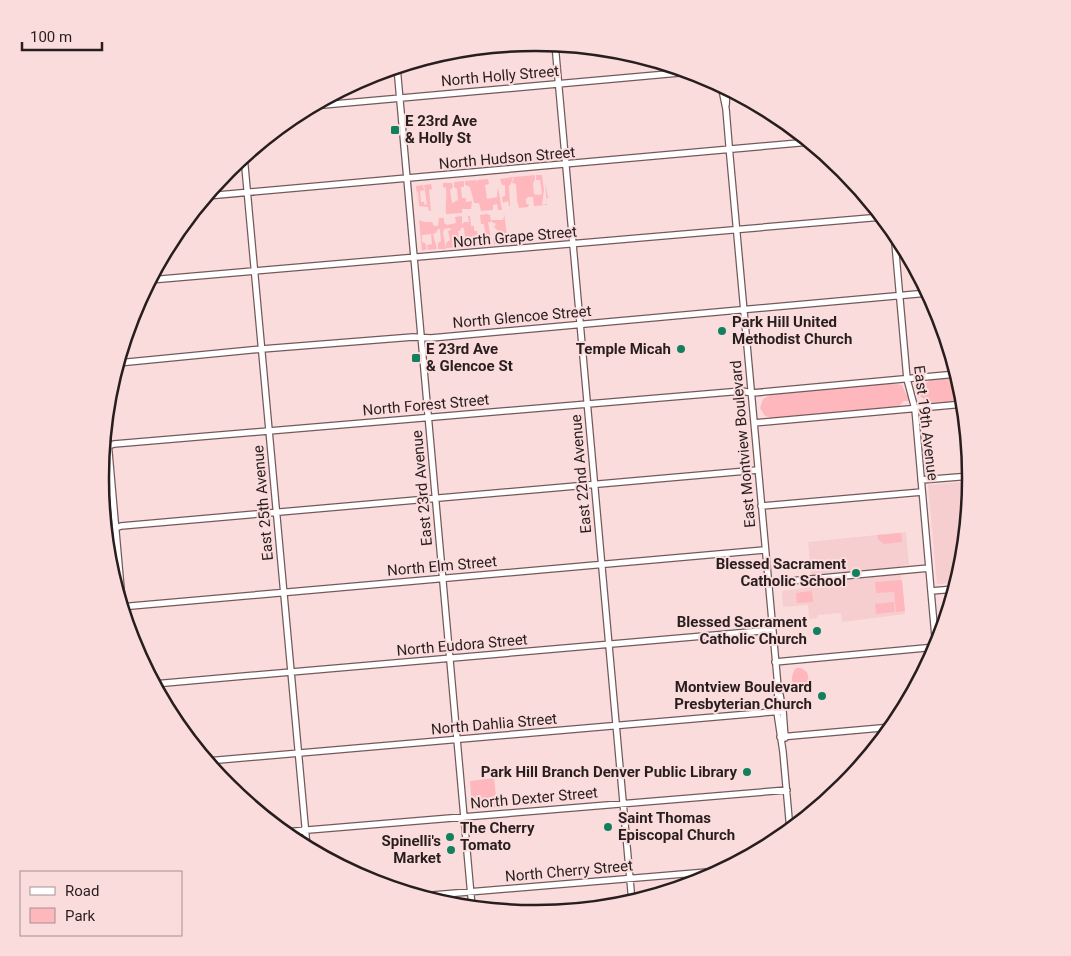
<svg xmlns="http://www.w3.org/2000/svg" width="1071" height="956" font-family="Roboto,sans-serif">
  <rect width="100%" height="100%" fill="#fbdcdd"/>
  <path fill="#f6ced0" d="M 971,481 L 963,563 L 957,583 L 937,584 L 928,485 Z
    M 906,532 L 909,565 L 900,566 L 905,614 L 842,622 L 841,613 L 818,615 L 818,618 L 809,619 L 808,605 L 783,607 L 782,591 L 812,587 L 808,542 Z"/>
  <path fill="#feb7bc" d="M 535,175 L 535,180 L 533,183 L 534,194 L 538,195 L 542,194 L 540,180 L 536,180 L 536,175 L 542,175 L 544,190 L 542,205 L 547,204 L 545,183 L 548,197 L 552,197 L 546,198 L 547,205 L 534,206 L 533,197 L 528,197 L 526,199 L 526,204 L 529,204 L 528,207 L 519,208 L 517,201 L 516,184 L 512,183 L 514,177 Z
    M 513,177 L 511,184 L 509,186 L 510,206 L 509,206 L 508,201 L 503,203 L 502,197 L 505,196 L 505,185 L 502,185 L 500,179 Z
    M 488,179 L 489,184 L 485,185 L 487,199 L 497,197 L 498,187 L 502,210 L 498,210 L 497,204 L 493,205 L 493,210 L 481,211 L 479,203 L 474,203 L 470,187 L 465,185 L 465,181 L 476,180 L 477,183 L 477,180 Z
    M 464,181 L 464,187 L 461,187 L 462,198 L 466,198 L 466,202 L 472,201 L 471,209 L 462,209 L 462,213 L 446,214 C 445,204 447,199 446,188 L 443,187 L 443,183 L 452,183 L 453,187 L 450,190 L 452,203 L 458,200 L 457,189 L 454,187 L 454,182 Z
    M 431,184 L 432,189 L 429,190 L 431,211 L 429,211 L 428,207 L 419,206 L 418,191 L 417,192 L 418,208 L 416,186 L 423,185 L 424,190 L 420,191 L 421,202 L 424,202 L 425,205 L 427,204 L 424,185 Z
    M 504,213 L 507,236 L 509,238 L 516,237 L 517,242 L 494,244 L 493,239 L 496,239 L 496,232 L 498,231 L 494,227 L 496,224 L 492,222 L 491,220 L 503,220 L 504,217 Z
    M 487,214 L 490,215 L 491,222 L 488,222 L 492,244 L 481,246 L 481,242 L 486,240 L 484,224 L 481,224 L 480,215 Z
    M 462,216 L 462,225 L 464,222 L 469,222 L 468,216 L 470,216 L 471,226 L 474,226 L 474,231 L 477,231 L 480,245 L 463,247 L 462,241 L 465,237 L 464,229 L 462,227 L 460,231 L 458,231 L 461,247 L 446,248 L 446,243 L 450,240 L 448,231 L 451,230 L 450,228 L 444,229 L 443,233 L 446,249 L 438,249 L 438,243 L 441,241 L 440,229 L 438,229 L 436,233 L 433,234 L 437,249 L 428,250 L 427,245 L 432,244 L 431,234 L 422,235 L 422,242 L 425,243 L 427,249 L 422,251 L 419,220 L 424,222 L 432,222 L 434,226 L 438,226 L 439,218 L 444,218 L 444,223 L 447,225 L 456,223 L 455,217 Z
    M 958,377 L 963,401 L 929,403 L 920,396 L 920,388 L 930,380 Z
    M 892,383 L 902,385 L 906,394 L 914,401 L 904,401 L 899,406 L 895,407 L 772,418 L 765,416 L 760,408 L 763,399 L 772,394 Z
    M 901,533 L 902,542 L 884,544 L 878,539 L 877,535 Z
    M 902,580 L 905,611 L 896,612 L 894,592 L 876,593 L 875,582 Z
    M 812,591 L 813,602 L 797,603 L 796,593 Z
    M 894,602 L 895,612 L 876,614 L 875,604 Z
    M 796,668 L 801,668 L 807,672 L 809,681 L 803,684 L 802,692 L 797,692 C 791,686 790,675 796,668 Z
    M 494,778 L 497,807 L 472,810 L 470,781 Z"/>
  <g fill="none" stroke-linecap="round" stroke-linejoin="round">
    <g stroke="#74595b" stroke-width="8">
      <path id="minor" d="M 555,44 L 632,902
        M 397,67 L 472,907
        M 721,85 L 726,109 L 730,157 L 778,687 L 777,712 L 783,752 L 790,830
        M 726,105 L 727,89
        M 312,106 L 690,72
        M 244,156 L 307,847
        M 207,196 L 810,142
        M 894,232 L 907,379 L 915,409 L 936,648
        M 150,280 L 882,217
        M 118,363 L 262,349 L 413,337 L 431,338 L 928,293
        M 106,419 L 123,611
        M 754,423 L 964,404
        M 103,448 L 114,444 C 323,426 533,409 742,391 L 752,393 L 957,374
        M 921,480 L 971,476
        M 761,506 L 922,492
        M 105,532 L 121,526 L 758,470
        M 768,583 L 929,568
        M 931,591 L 955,589
        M 122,608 L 131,606 L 765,550
        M 775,662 L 936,647
        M 154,684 L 772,630
        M 780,695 L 783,711 L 785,738
        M 780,737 L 892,727
        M 207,761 L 783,711
        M 284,832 L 787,790
        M 421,896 L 719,871"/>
    </g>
    <use href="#minor" stroke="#fff" stroke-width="5.5"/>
  </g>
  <g fill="#12805d" stroke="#fbdcdd" stroke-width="2">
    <rect x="390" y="125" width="10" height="10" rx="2.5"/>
    <circle cx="722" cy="331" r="5"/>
    <circle cx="681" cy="349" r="5"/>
    <rect x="411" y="353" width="10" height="10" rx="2.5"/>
    <circle cx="856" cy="573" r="5"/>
    <circle cx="817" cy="631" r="5"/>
    <circle cx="822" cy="696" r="5"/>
    <circle cx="747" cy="772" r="5"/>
    <circle cx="608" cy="827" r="5"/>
    <circle cx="450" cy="837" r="5"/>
    <circle cx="451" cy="850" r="5"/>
  </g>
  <g text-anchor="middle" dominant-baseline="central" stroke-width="4" stroke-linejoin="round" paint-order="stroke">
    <g font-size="15" fill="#291e1e" stroke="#fbdcdd">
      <text transform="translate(500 76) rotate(-5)">North Holly Street</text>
      <text transform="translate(507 158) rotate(-5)">North Hudson Street</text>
      <text transform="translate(515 237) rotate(-5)">North Grape Street</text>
      <text transform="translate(522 317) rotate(-5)">North Glencoe Street</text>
      <text transform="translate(426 405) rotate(-5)">North Forest Street</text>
      <text transform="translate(926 423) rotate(83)">East 19th Avenue</text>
      <text transform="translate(743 444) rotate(-95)">East Montview Boulevard</text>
      <text transform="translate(581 474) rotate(-95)">East 22nd Avenue</text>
      <text transform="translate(422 488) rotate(-95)">East 23rd Avenue</text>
      <text transform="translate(263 503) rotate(-95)">East 25th Avenue</text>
      <text transform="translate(442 566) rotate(-5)">North Elm Street</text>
      <text transform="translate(462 645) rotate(-5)">North Eudora Street</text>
      <text transform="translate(494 724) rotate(-5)">North Dahlia Street</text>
      <text transform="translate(534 798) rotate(-5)">North Dexter Street</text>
      <text transform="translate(569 871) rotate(-5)">North Cherry Street</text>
    </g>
    <g font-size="15" font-weight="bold" fill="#291e1e" stroke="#fbdcdd" text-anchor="end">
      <text x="405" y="121" text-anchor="start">E 23rd Ave<tspan x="405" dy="17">&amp; Holly St</tspan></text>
      <text x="732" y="322" text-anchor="start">Park Hill United<tspan x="732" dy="17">Methodist Church</tspan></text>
      <text x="426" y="349" text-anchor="start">E 23rd Ave<tspan x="426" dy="17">&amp; Glencoe St</tspan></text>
      <text x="671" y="349">Temple Micah</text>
      <text x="846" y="564">Blessed Sacrament<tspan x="846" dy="17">Catholic School</tspan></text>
      <text x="807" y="622">Blessed Sacrament<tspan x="807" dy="17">Catholic Church</tspan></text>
      <text x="812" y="687">Montview Boulevard<tspan x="812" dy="17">Presbyterian Church</tspan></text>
      <text x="737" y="772">Park Hill Branch Denver Public Library</text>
      <text x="618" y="818" text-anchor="start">Saint Thomas<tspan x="618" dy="17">Episcopal Church</tspan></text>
      <text x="460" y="828" text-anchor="start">The Cherry<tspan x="460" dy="17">Tomato</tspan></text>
      <text x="441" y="841">Spinelli's<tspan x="441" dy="17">Market</tspan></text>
    </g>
  </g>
  <path d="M0 0H1071V956H0ZM535 51H536A426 426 0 0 1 962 477V479A426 426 0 0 1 536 905H535A426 426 0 0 1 109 479V477A426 426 0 0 1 535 51Z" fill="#fbdcdd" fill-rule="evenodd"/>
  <path fill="none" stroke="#291e1e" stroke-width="2.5" d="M535 51H536A426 426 0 0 1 962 477V479A426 426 0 0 1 536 905H535A426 426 0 0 1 109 479V477A426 426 0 0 1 535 51Z"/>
  <rect x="20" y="871" width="162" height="65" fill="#fbdcdd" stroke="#a79091"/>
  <rect x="30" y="887" width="25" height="8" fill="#ffffff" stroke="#a79091"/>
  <text x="65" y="896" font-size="15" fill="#291e1e">Road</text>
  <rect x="30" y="908" width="25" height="15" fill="#feb7bc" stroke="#a79091"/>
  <text x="65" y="921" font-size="15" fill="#291e1e">Park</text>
  <path d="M22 42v8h80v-8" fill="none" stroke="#291e1e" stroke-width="2.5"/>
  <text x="30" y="42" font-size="15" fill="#291e1e" stroke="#fbdcdd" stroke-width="4" paint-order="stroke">100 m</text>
</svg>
